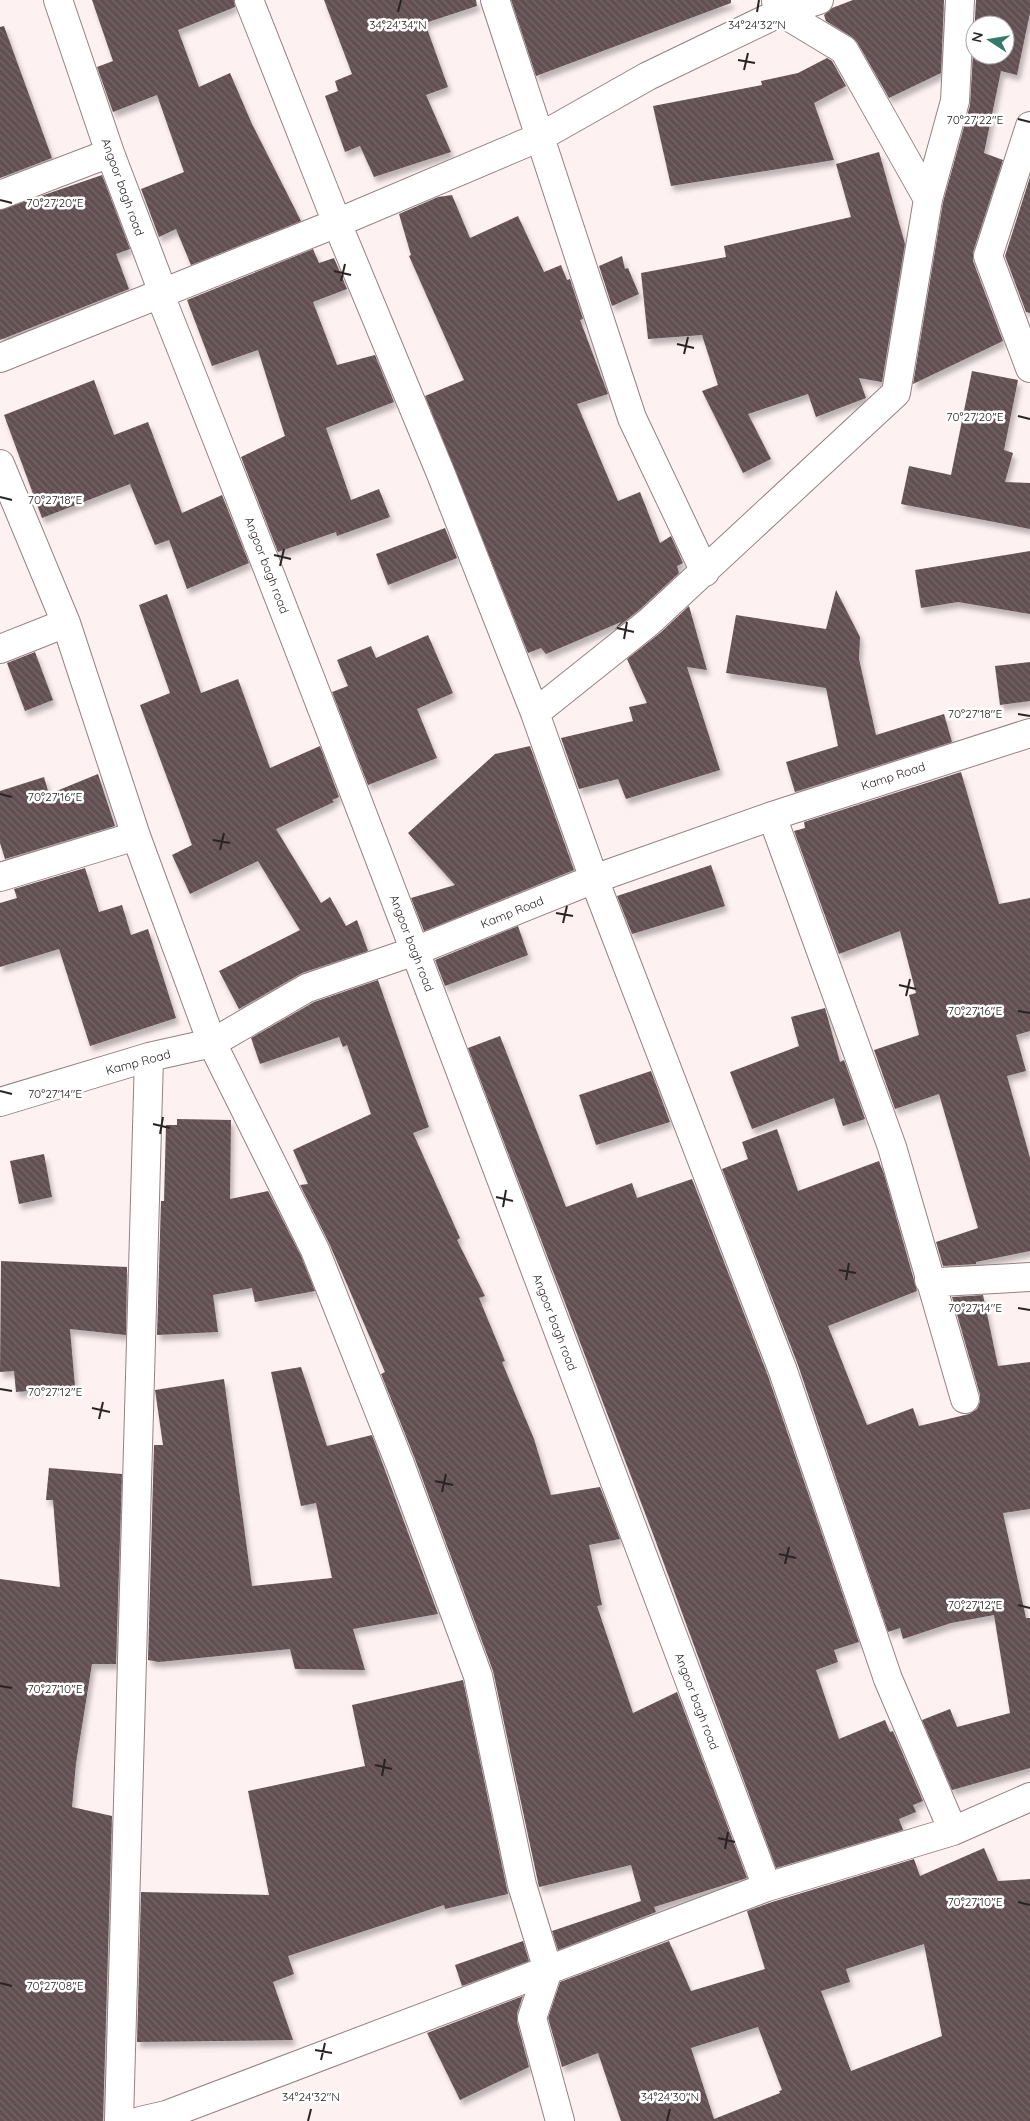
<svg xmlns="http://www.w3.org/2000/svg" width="1030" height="2121" font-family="Quicksand,sans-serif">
  <defs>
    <pattern id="building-back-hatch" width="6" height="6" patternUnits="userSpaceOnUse" patternTransform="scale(1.25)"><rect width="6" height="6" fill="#625052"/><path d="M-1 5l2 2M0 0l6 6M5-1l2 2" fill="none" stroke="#756667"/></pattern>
    <filter id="shadow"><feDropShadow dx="3" dy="5.5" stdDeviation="2.5" flood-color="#0004"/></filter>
  </defs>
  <rect width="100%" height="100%" fill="#fef1f2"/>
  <path fill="url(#building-back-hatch)" fill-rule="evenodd" filter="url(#shadow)" d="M 92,0 L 234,0 L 235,7 L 178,30 L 199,87 L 230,73 L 252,124 L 301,221 L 191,265 L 176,229 L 159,237 L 141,189 L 184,172 L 157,95 L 113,112 L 97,67 L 113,61 Z
    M 324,0 L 476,0 L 477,6 L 425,23 L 448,87 L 426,95 L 451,152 L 374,177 L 360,146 L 345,152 L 325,96 L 338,91 L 335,81 L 352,74 Z
    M 511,0 L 731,0 L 731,3 L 536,76 Z
    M 853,0 L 944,0 L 941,73 L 889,98 L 857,42 L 852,37 L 826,21 L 824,15 L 832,8 Z
    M 976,0 L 1030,0 L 1030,13 L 1017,75 L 1001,71 L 984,153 L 1003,160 L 973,252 L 973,261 L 1003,341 L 913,384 L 943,202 L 970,105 ZM 975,25 L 1005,25 L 1005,55 L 975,55 Z
    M 4,26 L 52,158 L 0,178 L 0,27 Z
    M 827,58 L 832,61 L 846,86 L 814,103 L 834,160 L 671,186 L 653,106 L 762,85 L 761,81 L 798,73 Z
    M 879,152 L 905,244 L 882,382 L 859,378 L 866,398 L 816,417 L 808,394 L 748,414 L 771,459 L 743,473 L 702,391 L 718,385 L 702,335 L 648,339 L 641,273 L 726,257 L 724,246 L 851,217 L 836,164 Z
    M 102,175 L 130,249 L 116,254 L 129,289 L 0,340 L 0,210 Z
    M 1030,177 L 1030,313 L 1026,312 L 1005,256 Z
    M 452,195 L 470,238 L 518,216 L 544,272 L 561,265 L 567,280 L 570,279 L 583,319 L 580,320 L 608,394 L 577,404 L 618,501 L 640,492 L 660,543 L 671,536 L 683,563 L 677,566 L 679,573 L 639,610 L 614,630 L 621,622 L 546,654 L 541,648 L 528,653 L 425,396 L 464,380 L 409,256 L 411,255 L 399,214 L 438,197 Z
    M 313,249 L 319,263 L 334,258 L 347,289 L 313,302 L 337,365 L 375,355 L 394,402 L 326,428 L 351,500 L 379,489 L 390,517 L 337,536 L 336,532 L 278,552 L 241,457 L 285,436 L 258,350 L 212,366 L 187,300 Z
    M 622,256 L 625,269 L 628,268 L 639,294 L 612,306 L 599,266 Z
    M 972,371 L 1018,380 L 1004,450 L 1013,453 L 1005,482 L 1030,483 L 1030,529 L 901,504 L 909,466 L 951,475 Z
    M 94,380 L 114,435 L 148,422 L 182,513 L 222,495 L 249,563 L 187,589 L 169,540 L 155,545 L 130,484 L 42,518 L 4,415 Z
    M 445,528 L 457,558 L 388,585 L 376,554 Z
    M 1030,551 L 1030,614 L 958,602 L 921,608 L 915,570 Z
    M 836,590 L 860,637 L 859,659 L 876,735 L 944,714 L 952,742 L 795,792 L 786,762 L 838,746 L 826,688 L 726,673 L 736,615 L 826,629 Z
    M 167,594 L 201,693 L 238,679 L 270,768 L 320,746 L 339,797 L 332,800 L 334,802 L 276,829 L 321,903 L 330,897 L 346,926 L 357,920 L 368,951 L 302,973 L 239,1009 L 219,971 L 300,930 L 258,861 L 190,894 L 172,855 L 192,845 L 140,705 L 170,693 L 139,605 Z
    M 689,606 L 707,670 L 687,667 L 720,770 L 626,799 L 618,779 L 579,789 L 561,738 L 633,721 L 629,707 L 647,703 L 627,659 L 660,633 Z
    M 428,635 L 453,693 L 417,709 L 437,758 L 368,785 L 332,692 L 348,686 L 337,660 L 371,646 L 376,658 Z
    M 35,652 L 53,700 L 25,711 L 7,663 Z
    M 1030,662 L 1030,701 L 1000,705 L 995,666 Z
    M 530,746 L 574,870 L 424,931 L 411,898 L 455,885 L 408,833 L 495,754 Z
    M 961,772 L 999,904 L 1030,898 L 1030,1031 L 1016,1035 L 1026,1071 L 1007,1076 L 1030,1158 L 1030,1251 L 976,1262 L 976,1264 L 943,1266 L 936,1242 L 978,1228 L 939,1094 L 895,1109 L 874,1050 L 919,1035 L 909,995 L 916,993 L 900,931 L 839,954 L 794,831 L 805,828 L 804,822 Z
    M 98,774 L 115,826 L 5,859 L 0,843 L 0,791 L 44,777 L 49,794 Z
    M 711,865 L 725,906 L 632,934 L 617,896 Z
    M 85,868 L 99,912 L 122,905 L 131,935 L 148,929 L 176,1018 L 90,1046 L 59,949 L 0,967 L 0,903 L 17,898 L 14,889 Z
    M 518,926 L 528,955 L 445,986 L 435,960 Z
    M 378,980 L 429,1127 L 413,1133 L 460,1238 L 457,1240 L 485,1296 L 479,1298 L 505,1361 L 502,1362 L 534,1439 L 551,1495 L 600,1487 L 620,1539 L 589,1545 L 602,1605 L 597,1606 L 633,1713 L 677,1692 L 747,1878 L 654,1907 L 656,1912 L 558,1950 L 552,1931 L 641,1901 L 631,1865 L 539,1887 L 493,1671 L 415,1459 L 381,1374 L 385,1372 L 329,1243 L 300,1185 L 308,1184 L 293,1150 L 371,1114 L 347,1045 L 343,1047 L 339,1037 L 260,1064 L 251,1038 L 314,1002 Z
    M 825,1008 L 840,1062 L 844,1060 L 865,1119 L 843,1126 L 834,1098 L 752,1129 L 730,1072 L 799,1046 L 791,1017 Z
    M 500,1036 L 566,1207 L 632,1183 L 637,1198 L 692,1179 L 768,1376 L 859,1642 L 834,1650 L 838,1662 L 816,1670 L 839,1739 L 885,1720 L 890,1732 L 893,1731 L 923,1801 L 913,1805 L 916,1812 L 899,1819 L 903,1830 L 776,1868 L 653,1534 L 468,1048 Z
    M 651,1071 L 670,1122 L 596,1145 L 579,1095 Z
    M 177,1119 L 231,1120 L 230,1199 L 268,1191 L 301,1256 L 315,1291 L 255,1302 L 252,1288 L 213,1295 L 218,1332 L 157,1335 L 161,1201 L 164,1201 L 166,1125 L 177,1125 Z
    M 777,1129 L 798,1191 L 879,1161 L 884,1174 L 917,1291 L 828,1326 L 867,1425 L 913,1408 L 919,1426 L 969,1414 L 977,1409 L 980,1402 L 980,1395 L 952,1297 L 983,1295 L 998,1366 L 1030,1362 L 1030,1509 L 1003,1513 L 1026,1618 L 1030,1618 L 1030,1768 L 952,1790 L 922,1720 L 950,1709 L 957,1727 L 1010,1713 L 994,1615 L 951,1623 L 903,1639 L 900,1628 L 888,1632 L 798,1365 L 722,1169 L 748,1159 L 742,1142 Z
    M 44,1154 L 52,1197 L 19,1204 L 10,1161 Z
    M 1,1261 L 127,1267 L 126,1335 L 70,1329 L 75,1387 L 16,1392 L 14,1371 L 0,1372 Z
    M 301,1367 L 327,1446 L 372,1435 L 438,1614 L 353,1629 L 365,1670 L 295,1669 L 290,1649 L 159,1662 L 148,1660 L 154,1445 L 163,1445 L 155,1390 L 224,1379 L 252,1586 L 332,1578 L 316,1503 L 301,1506 L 271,1372 Z
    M 49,1468 L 122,1474 L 116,1664 L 92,1664 L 76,1763 L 72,1807 L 112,1816 L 103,2121 L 0,2121 L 0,1579 L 60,1587 L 53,1500 L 46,1500 Z
    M 463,1680 L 508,1894 L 445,1909 L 444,1905 L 288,1956 L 294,1974 L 273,1982 L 293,2040 L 137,2042 L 141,1892 L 269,1895 L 248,1791 L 365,1766 L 352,1705 Z
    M 984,1848 L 998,1881 L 1030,1879 L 1030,2121 L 621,2121 L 598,2053 L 562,2067 L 548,2018 L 560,1982 L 669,1941 L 691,1991 L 765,1969 L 747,1911 L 772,1902 L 914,1859 L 920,1876 ZM 924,1944 L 942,2036 L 851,2071 L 821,1991 L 850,1982 L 846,1969 ZM 758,2027 L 782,2090 L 779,2091 L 780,2093 L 714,2119 L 691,2048 Z
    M 523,1941 L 529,1961 L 462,1986 L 455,1965 Z
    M 523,1996 L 517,2013 L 517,2022 L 529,2067 L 460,2100 L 427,2033 Z"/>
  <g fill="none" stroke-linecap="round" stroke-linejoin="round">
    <g stroke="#948183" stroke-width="30">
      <path id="street" d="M 58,0 L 110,153 L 159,282 L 160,295 C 370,822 567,1355 767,1887
        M 249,0 L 337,223 L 441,474 L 535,713 L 594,879 L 783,1371 L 888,1679 L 953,1831
        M 495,0 L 632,418 L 705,572
        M 776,1 L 781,12 L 844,50 L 928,199
        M 1030,126 L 988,256 L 1030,368
        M 0,195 L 110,153
        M 0,358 L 337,223 L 540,137 L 648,76 L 781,12 L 819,0
        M 0,464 L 66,623 L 136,836 L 212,1043 L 315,1250 L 400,1464 L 478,1676 L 522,1885 L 548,1970 L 532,2018 L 560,2121
        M 0,649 L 66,623
        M 535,713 L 649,622 L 896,393 L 928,199 L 955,101 L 960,0
        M 772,816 L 892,1147 L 965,1399
        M 0,877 L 136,836
        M 0,1102 L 149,1057 L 212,1043 L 307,988 L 415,951 L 594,879 L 772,816 L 1030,733
        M 929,1280 L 940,1282 L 1030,1277
        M 119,2121 L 149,1057
        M 140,2121 L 166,2115 L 767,1887 L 953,1831 L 1030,1797"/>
    </g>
    <use href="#street" stroke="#fff" stroke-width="28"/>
  </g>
  <path fill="none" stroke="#2a2323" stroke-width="2" d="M 398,12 L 401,0M 757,12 L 759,0M 738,60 L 755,63M 744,70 L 748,53M 1018,119 L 1030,122M 0,200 L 12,203M 334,271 L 351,275M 341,281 L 345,264M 677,344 L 694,348M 684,354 L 688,337M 1018,416 L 1030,419M 0,497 L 12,500M 274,555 L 291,559M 280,566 L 284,549M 617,628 L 634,632M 624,639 L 627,622M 1018,714 L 1030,716M 0,794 L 12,797M 213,840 L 230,843M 220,850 L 224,833M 556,913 L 573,916M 563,923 L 567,906M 899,985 L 916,989M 906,996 L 910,979M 1018,1011 L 1030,1013M 0,1091 L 12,1094M 153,1124 L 170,1128M 160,1134 L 163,1117M 496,1197 L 513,1201M 503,1207 L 506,1190M 839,1270 L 856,1273M 846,1280 L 849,1263M 1018,1308 L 1030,1310M 0,1389 L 12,1391M 92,1408 L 110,1412M 99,1419 L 103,1402M 435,1481 L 453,1485M 442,1492 L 446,1474M 779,1554 L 796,1558M 785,1564 L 789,1547M 1018,1605 L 1030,1608M 0,1686 L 12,1688M 375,1765 L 392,1769M 382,1776 L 385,1759M 718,1838 L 735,1842M 725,1849 L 728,1832M 1018,1902 L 1030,1905M 0,1983 L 12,1986M 315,2050 L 332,2053M 321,2060 L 325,2043M 308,2121 L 311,2109M 667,2121 L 670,2109"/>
  <g text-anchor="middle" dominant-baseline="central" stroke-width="5" stroke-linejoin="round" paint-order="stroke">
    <g font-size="12" fill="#2a2323" stroke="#fff">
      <text transform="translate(123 187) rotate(70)">Angoor bagh road</text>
      <text transform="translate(267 565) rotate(69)">Angoor bagh road</text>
      <text transform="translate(893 776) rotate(-18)">Kamp Road</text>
      <text transform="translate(512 912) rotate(-22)">Kamp Road</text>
      <text transform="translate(412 943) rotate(69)">Angoor bagh road</text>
      <text transform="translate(138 1062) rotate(-15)">Kamp Road</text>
      <text transform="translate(555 1322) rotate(69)">Angoor bagh road</text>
      <text transform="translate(697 1701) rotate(69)">Angoor bagh road</text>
    </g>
  </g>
  <g font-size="12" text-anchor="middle" fill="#2a2323" stroke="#fff" stroke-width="5" stroke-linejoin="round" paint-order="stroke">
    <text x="398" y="29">34°24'34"N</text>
    <text x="757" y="29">34°24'32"N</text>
    <text x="975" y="124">70°27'22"E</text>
    <text x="55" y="207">70°27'20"E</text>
    <text x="975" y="421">70°27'20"E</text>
    <text x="55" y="504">70°27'18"E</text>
    <text x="975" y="718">70°27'18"E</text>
    <text x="55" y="801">70°27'16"E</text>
    <text x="975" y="1015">70°27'16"E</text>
    <text x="55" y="1098">70°27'14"E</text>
    <text x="975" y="1312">70°27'14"E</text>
    <text x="55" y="1396">70°27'12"E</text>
    <text x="975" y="1609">70°27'12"E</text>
    <text x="55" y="1693">70°27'10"E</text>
    <text x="975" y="1906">70°27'10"E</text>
    <text x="55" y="1990">70°27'08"E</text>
    <text x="311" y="2101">34°24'32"N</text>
    <text x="670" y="2101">34°24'30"N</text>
  </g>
  <g transform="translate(990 40) rotate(282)"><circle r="24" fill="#ffffff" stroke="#aaa7a7"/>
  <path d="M0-4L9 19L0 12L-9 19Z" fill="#377a6c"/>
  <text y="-8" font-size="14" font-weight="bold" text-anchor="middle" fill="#2a2323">N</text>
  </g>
</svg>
